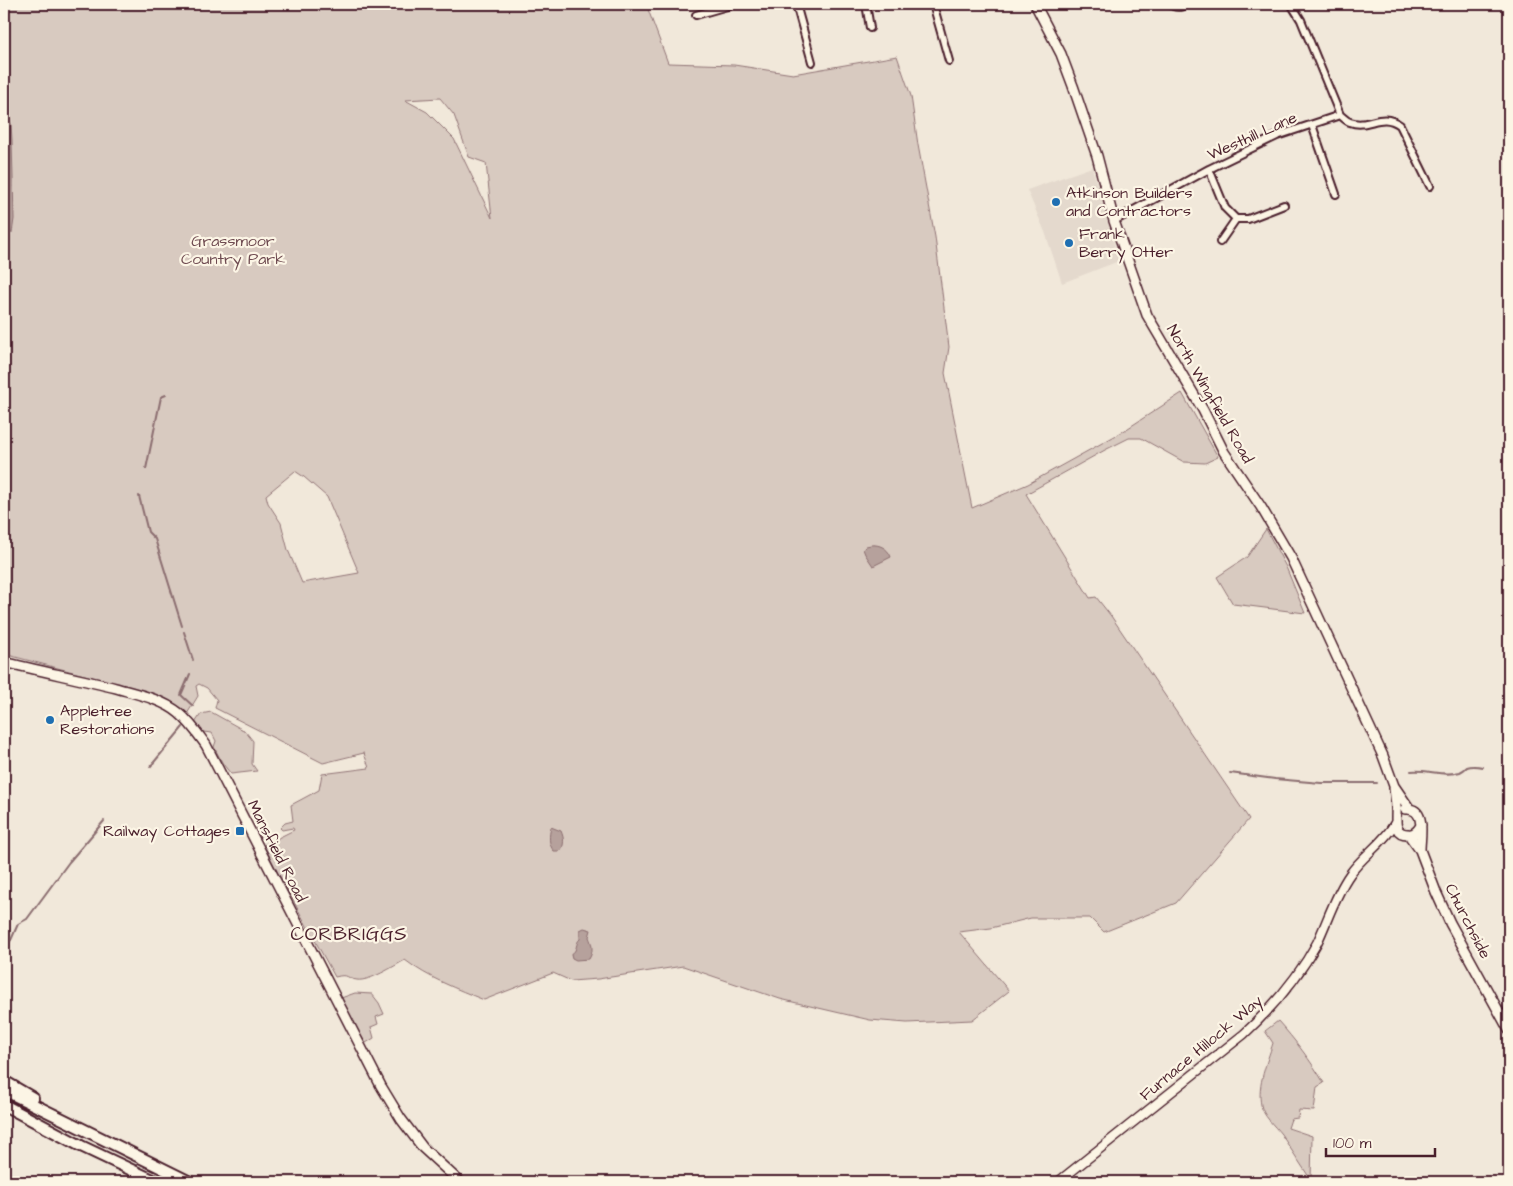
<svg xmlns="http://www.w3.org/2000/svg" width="1513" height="1186" font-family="'Architects Daughter',sans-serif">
  <rect width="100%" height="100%" fill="#f1e8da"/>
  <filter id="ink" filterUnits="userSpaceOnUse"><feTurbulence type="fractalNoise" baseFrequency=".02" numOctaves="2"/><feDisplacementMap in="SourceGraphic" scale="10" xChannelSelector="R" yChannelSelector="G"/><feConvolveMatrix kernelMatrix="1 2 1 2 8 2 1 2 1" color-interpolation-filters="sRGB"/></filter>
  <g filter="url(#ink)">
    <path fill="#e4d9cd" d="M 1092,167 L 1119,261 L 1062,283 L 1045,232 L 1027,190 Z"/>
    <path fill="#d8cac0" stroke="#917476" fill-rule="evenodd" d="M 4,4 L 646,4 L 668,63 L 734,65 L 793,74 L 897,56 L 911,96 L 918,145 L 935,237 L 944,308 L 949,347 L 945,373 L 972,508 L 1028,484 L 1122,432 L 1182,393 L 1218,457 L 1205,463 L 1184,462 L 1141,438 L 1129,438 L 1105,450 L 1026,494 L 1090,598 L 1096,597 L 1111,616 L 1249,819 L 1176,903 L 1104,932 L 1090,918 L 1031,918 L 991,928 L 959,932 L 1009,991 L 972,1020 L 907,1023 L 870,1020 L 780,999 L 683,966 L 598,979 L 571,981 L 553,973 L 484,1000 C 457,989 428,978 405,960 C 394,966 369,982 357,980 C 346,979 350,973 335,977 L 278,873 L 264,845 L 294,830 L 293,828 L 282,830 L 280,828 L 285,823 L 293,821 L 291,805 L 319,790 L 322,774 L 369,768 L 364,753 L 323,763 L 215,708 L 217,700 L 207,688 L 199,684 L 196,686 L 198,696 L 187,714 L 161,697 L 115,683 L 4,654 L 4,537 L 8,522 L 4,492 ZM 440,98 L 454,115 L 469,157 L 486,163 L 492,218 L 454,139 L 427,112 L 405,100 ZM 295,471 L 304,477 L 327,497 L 359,573 L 302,583 L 288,550 L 281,523 L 268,503 L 266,495 Z
      M 1266,529 L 1286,567 L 1305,613 L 1233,604 L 1217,577 L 1247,557 Z
      M 211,712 L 245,731 L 253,741 L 252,764 L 257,771 L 231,774 L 223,764 L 214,747 L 216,741 L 212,733 L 203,732 L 195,723 L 201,714 Z
      M 355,993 L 372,994 L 379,1003 L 384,1014 L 376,1017 L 378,1024 L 371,1027 L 374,1038 L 366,1043 L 357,1031 L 341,998 Z
      M 1278,1021 C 1295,1040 1311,1061 1324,1083 L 1317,1087 L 1314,1111 L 1299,1110 L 1298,1118 L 1291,1119 L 1288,1128 L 1312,1136 L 1311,1180 C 1301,1165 1291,1149 1281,1134 C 1274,1125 1263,1116 1261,1105 C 1257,1085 1267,1062 1273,1043 L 1265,1031 Z"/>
    <path fill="#b6a19c" stroke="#8b6d6f" d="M 4,100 L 11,124 L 12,140 L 14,219 L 12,233 L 4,234 Z
      M 871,545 C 879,544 888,548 891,557 L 873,566 L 865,554 L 863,549 L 866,546 Z
      M 551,827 L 561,831 C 564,838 565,845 560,851 L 554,851 C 548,845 549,835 551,827 Z
      M 584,928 L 591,930 L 589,937 C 592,944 594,951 589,959 L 576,960 L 572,958 L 571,954 C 578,951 575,943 580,939 L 580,930 Z"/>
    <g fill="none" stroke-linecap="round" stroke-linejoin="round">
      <path stroke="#755358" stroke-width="1" d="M 4,117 C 13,145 6,188 9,219 L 7,227 L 4,229"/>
      <path stroke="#8b6d6f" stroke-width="2" d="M 146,469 L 161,397 L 166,395
        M 139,496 L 148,532 L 155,539 L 182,626
        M 184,632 L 193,660
        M 190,674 L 181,695 L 193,706
        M 150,767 L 183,727
        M 1411,771 C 1427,769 1444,777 1460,772 C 1462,771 1466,768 1467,767 C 1473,765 1478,766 1483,767
        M 1230,773 L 1275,779 L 1321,783 L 1377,783
        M 4,949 L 11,940 L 18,924 L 27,919 L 69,862 L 104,821"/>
      <g stroke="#4a1f2b" stroke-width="10">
        <path id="minor" d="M 796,4 L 812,62
          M 866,4 L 870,28
          M 933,4 L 949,61
          M 1170,4 C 1176,9 1182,7 1188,4
          M 1291,4 L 1301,20 L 1340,115
          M 696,15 L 734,4
          M 1340,115 C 1343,117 1346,121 1350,122 C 1369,129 1380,111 1400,125 L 1430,186
          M 1312,125 L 1336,194
          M 1209,169 L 1225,208 L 1236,219 L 1248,219 L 1284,205
          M 1114,221 L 1209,169 L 1277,136 L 1340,115
          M 1220,242 L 1236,219"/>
      </g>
      <g stroke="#4a1f2b" stroke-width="11">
        <path id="tertiary" d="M 1058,1182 L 1244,1034 C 1273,1007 1298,978 1317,943 C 1328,920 1335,895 1350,874 C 1363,855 1384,843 1395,823"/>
      </g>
      <g stroke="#4a1f2b" stroke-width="12">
        <path id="secondary" d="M 1035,4 L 1061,54 L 1073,86 L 1097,156 L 1114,221 L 1147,315 L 1203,410 L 1224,452 L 1261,507 L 1291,558 L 1383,756 L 1394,786 L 1409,808
          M 4,662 C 41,671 79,679 116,688 C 137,694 162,699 179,713 C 190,722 198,734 206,745 L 381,1086 L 401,1119 L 423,1148 L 460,1182
          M 1394,788 C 1395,795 1396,802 1396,809 C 1397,819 1392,834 1408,834 C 1414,835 1418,831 1421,825
          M 1405,809 C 1427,807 1420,835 1420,850
          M 1409,835 L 1420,850 L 1436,892 L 1450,923 L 1509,1030"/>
      </g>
      <g stroke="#4a1f2b" stroke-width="14">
        <path id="trunk" d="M 4,1081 L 33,1098
          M 4,1090 L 190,1182
          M 4,1105 L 81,1146 L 157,1182"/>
      </g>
      <use href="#minor" stroke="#fcf5e5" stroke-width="6"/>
      <use href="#tertiary" stroke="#fcf5e5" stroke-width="8"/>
      <use href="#secondary" stroke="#fcf5e5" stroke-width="9"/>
      <use href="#trunk" stroke="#fcf5e5" stroke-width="10"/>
    </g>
  </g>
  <g fill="#1f6fb2" stroke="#fcf5e5" stroke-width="2">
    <circle cx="1056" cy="202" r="5"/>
    <circle cx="1069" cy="243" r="5"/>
    <circle cx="50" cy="720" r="5"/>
    <rect x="235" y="826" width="10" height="10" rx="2.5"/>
  </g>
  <g text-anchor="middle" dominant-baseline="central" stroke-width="4.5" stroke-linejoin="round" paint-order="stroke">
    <g font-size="16" fill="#4a1f2b" stroke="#fcf5e5">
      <text transform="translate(1252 136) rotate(-24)">Westhill Lane</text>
      <text transform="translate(1210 394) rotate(60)">North Wingfield Road</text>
      <text transform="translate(277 851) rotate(63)">Mansfield Road</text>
      <text transform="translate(1468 921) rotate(63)">Churchside</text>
      <text transform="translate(1201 1048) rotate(-40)">Furnace Hillock Way</text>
    </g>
    <g font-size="16" fill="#4a1f2b" stroke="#fcf5e5" text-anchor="start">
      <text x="1066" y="193">Atkinson Builders<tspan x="1066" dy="18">and Contractors</tspan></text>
      <text x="1079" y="234">Frank<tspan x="1079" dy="18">Berry Otter</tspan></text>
      <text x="60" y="711">Appletree<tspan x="60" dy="18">Restorations</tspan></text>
      <text x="230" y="831" text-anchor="end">Railway Cottages</text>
    </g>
    <g font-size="16" fill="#6e4a50" stroke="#fcf5e5">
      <text x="233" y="241">Grassmoor<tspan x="233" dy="18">Country Park</tspan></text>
    </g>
    <g font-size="19" letter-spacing="1" fill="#4a1f2b" stroke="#fcf5e5">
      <text x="349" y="934">CORBRIGGS</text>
    </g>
  </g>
  <rect width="1513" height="1186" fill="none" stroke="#fcf5e5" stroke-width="20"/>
  <rect x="10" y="10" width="1493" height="1166" fill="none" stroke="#4a1f2b" stroke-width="2" filter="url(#ink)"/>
  <path d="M1326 1148v8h109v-8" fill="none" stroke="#4a1f2b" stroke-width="2.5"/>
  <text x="1333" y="1148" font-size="15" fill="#4a1f2b" stroke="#fcf5e5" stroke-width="4" paint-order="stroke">100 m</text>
</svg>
